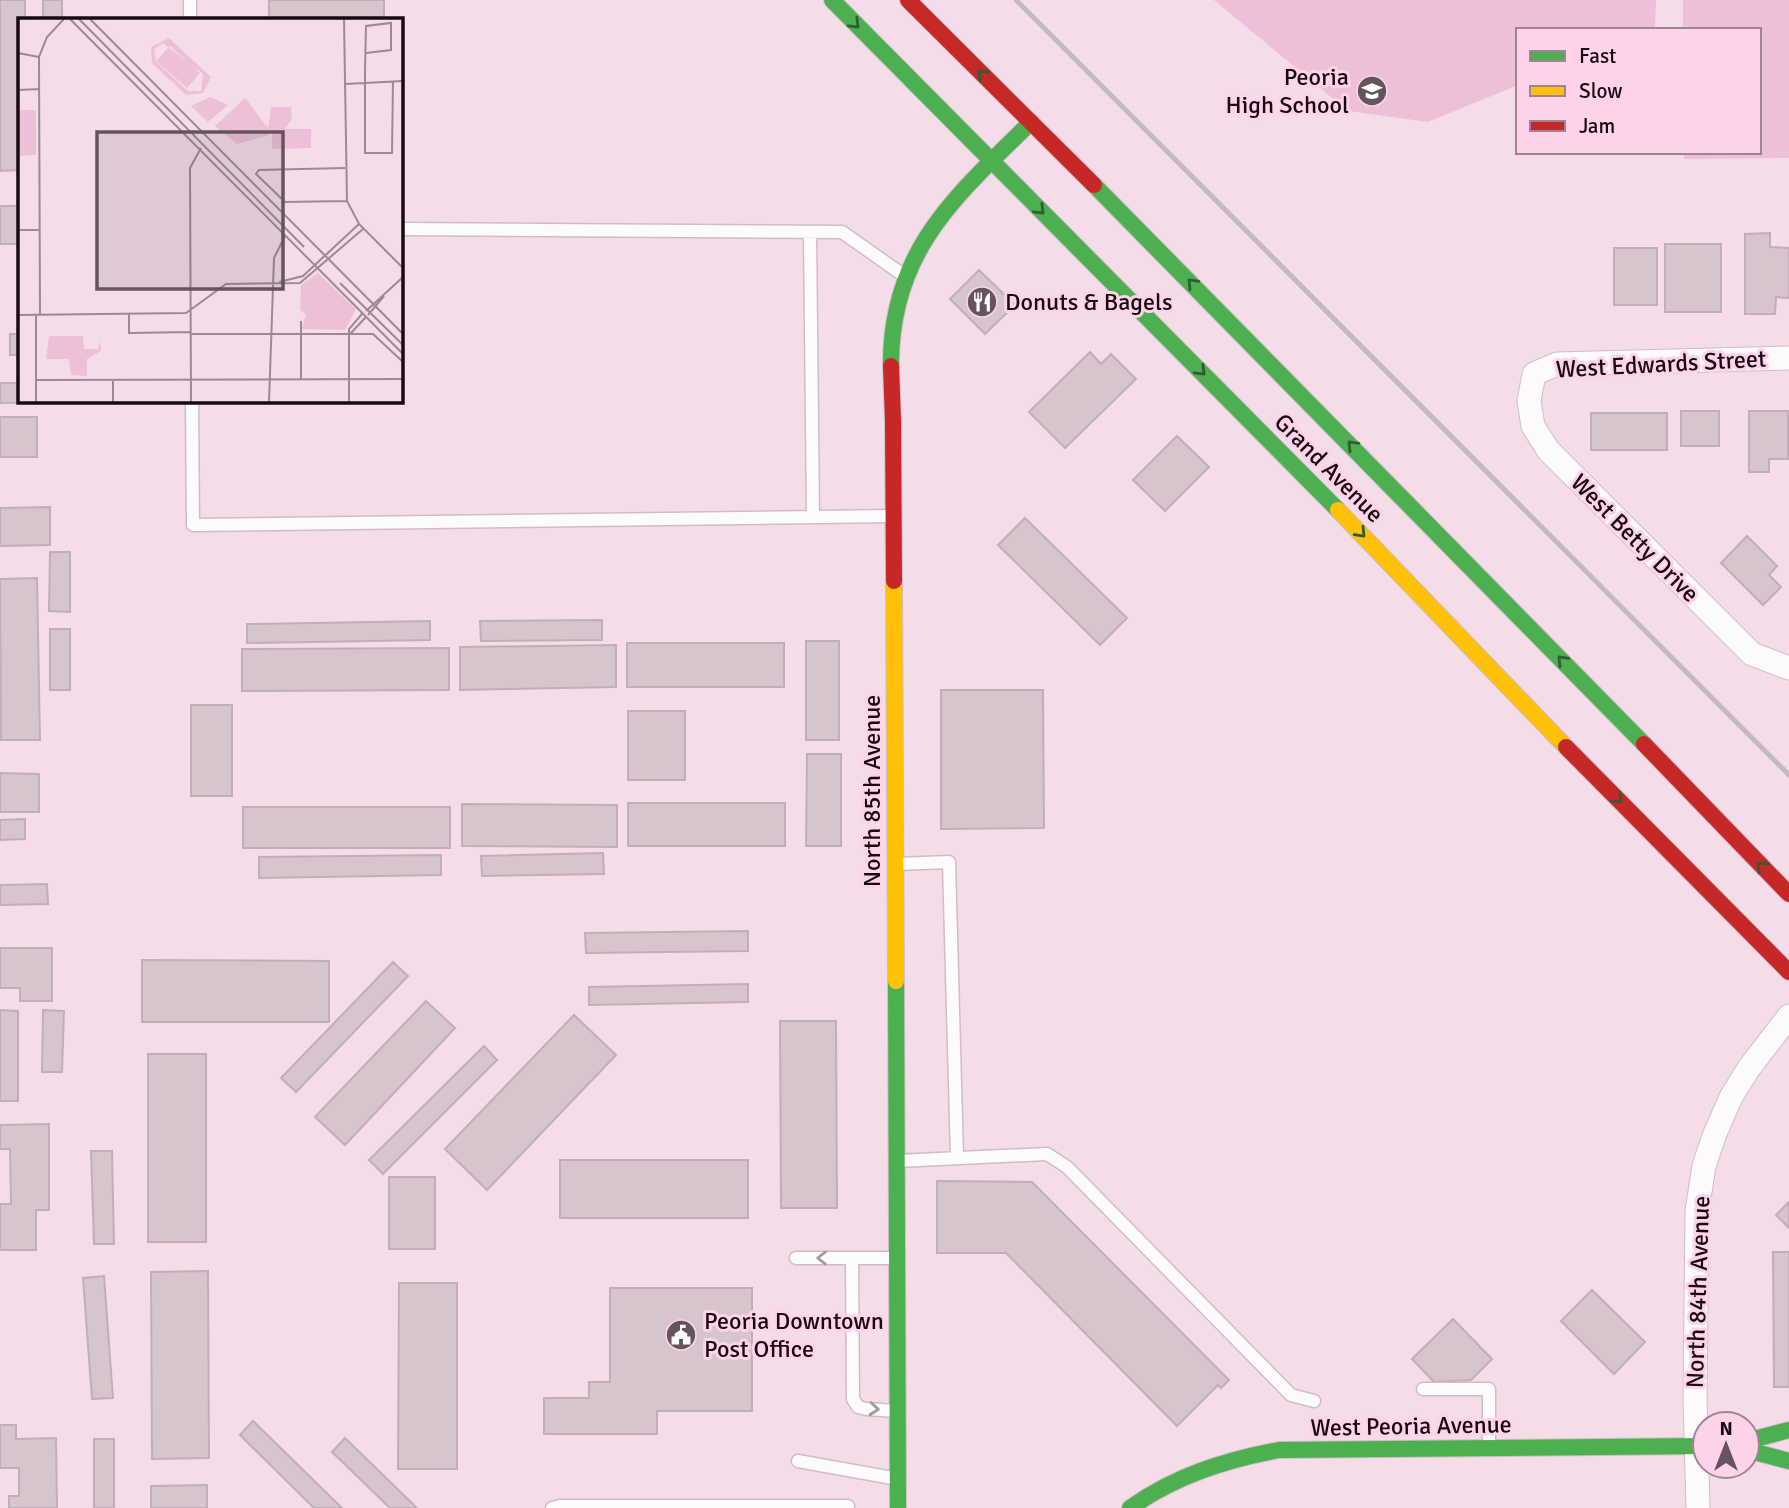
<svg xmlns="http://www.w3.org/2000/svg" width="1789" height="1508" font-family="Signika,sans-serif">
  <rect width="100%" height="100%" fill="#f4dde9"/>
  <path fill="#eebfd8" d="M 1214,0 L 1656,0 L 1655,29 L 1518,30 L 1518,85 L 1428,122 L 1348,111 Z
    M 1683,0 L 1789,0 L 1789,158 L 1684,159 L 1684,152 L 1759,152 L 1759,30 L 1683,30 Z"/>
  <path fill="#d7c5ce" stroke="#c0afb8" stroke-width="2" d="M 0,0 L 25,0 L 25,19 L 19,19 L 19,170 L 0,171 Z
    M 43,0 L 62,0 L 62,19 L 43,19 Z
    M 269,0 L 384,0 L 384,19 L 269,19 Z
    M 0,206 L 19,206 L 19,244 L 0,244 Z
    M 1770,233 L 1770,247 L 1789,248 L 1789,298 L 1776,297 L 1775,314 L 1745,314 L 1745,234 Z
    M 1665,244 L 1721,244 L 1721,312 L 1665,312 Z
    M 1614,248 L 1657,248 L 1657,305 L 1614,305 Z
    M 979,270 L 1015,305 L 985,334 L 950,299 Z
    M 10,334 L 19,334 L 19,355 L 10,355 Z
    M 1090,352 L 1101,364 L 1111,354 L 1136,379 L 1065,448 L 1029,412 Z
    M 0,383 L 19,383 L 19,401 L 42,402 L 0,403 Z
    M 1681,411 L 1719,411 L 1719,446 L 1681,446 Z
    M 1749,411 L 1788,411 L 1788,459 L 1769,459 L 1769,472 L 1749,472 Z
    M 1591,413 L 1667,413 L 1667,450 L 1591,450 Z
    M 0,417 L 37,417 L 37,457 L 0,457 Z
    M 1177,436 L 1209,467 L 1165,511 L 1133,480 Z
    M 50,507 L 50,545 L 0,546 L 0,508 Z
    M 1025,518 L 1127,618 L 1100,645 L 998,545 Z
    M 1747,536 L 1777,566 L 1769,575 L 1781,587 L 1763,605 L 1721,563 Z
    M 50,552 L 70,552 L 70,612 L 49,611 Z
    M 37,578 L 40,740 L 1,740 L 0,579 Z
    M 602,620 L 602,640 L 481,641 L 480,621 Z
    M 430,621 L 430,640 L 247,643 L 247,624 Z
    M 50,629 L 70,629 L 70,690 L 50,690 Z
    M 806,641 L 839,641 L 839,740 L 806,740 Z
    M 627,643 L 784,643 L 784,687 L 627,687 Z
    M 616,645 L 616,687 L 460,690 L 460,647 Z
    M 449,648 L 449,690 L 242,691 L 242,649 Z
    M 941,690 L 1043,690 L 1044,828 L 941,829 Z
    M 191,705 L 232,705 L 232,796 L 191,796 Z
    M 628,711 L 685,711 L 685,780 L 628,780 Z
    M 807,754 L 841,754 L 841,846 L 806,846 Z
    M 0,773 L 39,774 L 39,812 L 0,812 Z
    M 628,803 L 785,803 L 785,846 L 628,846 Z
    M 462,804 L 617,805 L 617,847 L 462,846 Z
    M 243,807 L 450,807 L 450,848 L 243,848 Z
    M 25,819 L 25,839 L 0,840 L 0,820 Z
    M 603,853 L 604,874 L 482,876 L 481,856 Z
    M 441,855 L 441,875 L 259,878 L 259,857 Z
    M 47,884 L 48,904 L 0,905 L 0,885 Z
    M 748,931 L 748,951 L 586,953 L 585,933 Z
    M 0,948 L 52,948 L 52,1001 L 20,1001 L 20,988 L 0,988 Z
    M 142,960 L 329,961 L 329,1022 L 142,1022 Z
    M 393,962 L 408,976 L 296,1092 L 281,1078 Z
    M 748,984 L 748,1002 L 589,1005 L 589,987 Z
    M 426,1001 L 455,1028 L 345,1145 L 315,1117 Z
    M 0,1010 L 18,1011 L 18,1101 L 0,1101 Z
    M 43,1010 L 64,1011 L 62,1072 L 42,1072 Z
    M 574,1015 L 616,1055 L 487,1190 L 445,1149 Z
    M 780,1021 L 836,1021 L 837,1208 L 781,1208 Z
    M 484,1046 L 497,1060 L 383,1174 L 369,1160 Z
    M 148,1054 L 206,1054 L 206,1242 L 148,1242 Z
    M 49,1124 L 49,1210 L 36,1210 L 36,1250 L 0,1250 L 0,1204 L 11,1204 L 10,1149 L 0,1149 L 0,1125 Z
    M 91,1151 L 112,1151 L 114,1244 L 94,1244 Z
    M 560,1160 L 748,1160 L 748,1218 L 560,1218 Z
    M 389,1177 L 435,1177 L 435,1249 L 389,1249 Z
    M 937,1181 L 1032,1182 L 1229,1380 L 1221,1388 L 1218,1385 L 1177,1426 L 1006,1253 L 937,1253 Z
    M 1789,1202 L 1789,1228 L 1776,1215 Z
    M 1773,1252 L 1789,1252 L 1789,1387 L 1774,1387 Z
    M 208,1271 L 209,1458 L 152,1459 L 151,1272 Z
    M 104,1276 L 113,1398 L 92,1399 L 83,1278 Z
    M 399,1283 L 457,1283 L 457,1469 L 398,1469 Z
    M 610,1288 L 752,1288 L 752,1411 L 657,1411 L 657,1434 L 544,1434 L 544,1398 L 589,1398 L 589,1382 L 610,1382 Z
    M 1592,1290 L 1645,1342 L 1614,1374 L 1561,1321 Z
    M 1453,1319 L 1492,1359 L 1471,1380 L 1434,1382 L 1412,1359 Z
    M 253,1421 L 342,1508 L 314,1508 L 240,1435 Z
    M 0,1425 L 16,1425 L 16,1439 L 56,1438 L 57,1508 L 9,1508 L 9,1496 L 19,1496 L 19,1468 L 0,1468 Z
    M 345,1438 L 417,1508 L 390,1508 L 332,1452 Z
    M 94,1439 L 114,1439 L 114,1508 L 94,1508 Z
    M 207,1485 L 207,1508 L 151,1508 L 151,1486 Z"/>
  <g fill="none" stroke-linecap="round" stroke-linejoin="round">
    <g stroke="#cfbdc6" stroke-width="15">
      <path id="lane" d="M 190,0 L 190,19
        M 401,229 L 842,232 L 906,277
        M 810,233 L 813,517
        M 192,401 L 193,525 L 893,516
        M 896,864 L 949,862 L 957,1158
        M 897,1161 L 1047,1154 L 1067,1167 L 1291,1395 L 1314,1401
        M 796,1258 L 897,1258
        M 852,1258 L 853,1399 L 858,1407 L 866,1409 L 896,1411
        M 1423,1389 L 1489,1389 L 1489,1444
        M 798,1461 L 898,1479
        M 552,1508 L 560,1506 L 848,1506"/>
    </g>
    <g stroke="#cfbdc6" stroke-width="25">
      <path id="street" d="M 1789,358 L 1557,364 L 1534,374 L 1529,401 L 1533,426 L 1548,450 L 1752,654 L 1789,668
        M 1698,1508 L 1695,1400 L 1697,1211 L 1704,1166 L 1714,1136 L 1731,1097 L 1749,1068 L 1789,1016"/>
    </g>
    <g stroke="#cfbdc6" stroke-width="18">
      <path id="fast" d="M 832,0 L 1338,510
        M 1094,185 L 1644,744
        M 891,366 C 890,251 956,196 1031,122
        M 896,981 L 898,1508
        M 1747,1441 L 1789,1430
        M 1747,1450 L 1789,1461
        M 1130,1508 C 1175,1476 1225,1460 1279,1450 L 1705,1446"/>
    </g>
    <g stroke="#cfbdc6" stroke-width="18">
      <path id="slow" d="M 1338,510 L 1566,747
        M 894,581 L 896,981"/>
    </g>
    <g stroke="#cfbdc6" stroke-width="18">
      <path id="jam" d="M 908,0 L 1094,185
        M 891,366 L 893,421 L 894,581
        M 1644,744 L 1789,894
        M 1566,747 L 1789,972"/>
    </g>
    <use href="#lane" stroke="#fdfafc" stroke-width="12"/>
    <use href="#street" stroke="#fdfafc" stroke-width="23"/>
    <use href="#fast" stroke="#4caf50" stroke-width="16"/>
    <use href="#slow" stroke="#ffc107" stroke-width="16"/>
    <use href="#jam" stroke="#c62828" stroke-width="16"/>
    <path stroke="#c0bbbe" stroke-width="5" d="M 1016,0 L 1789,775"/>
  </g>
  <defs><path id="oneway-chevron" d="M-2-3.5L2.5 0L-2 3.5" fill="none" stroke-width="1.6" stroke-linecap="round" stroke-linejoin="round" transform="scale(1.75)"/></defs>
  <g stroke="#325c31">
    <use href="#oneway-chevron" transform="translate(855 24) rotate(45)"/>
    <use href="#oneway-chevron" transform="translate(982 74) rotate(-135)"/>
    <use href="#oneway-chevron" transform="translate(1040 210) rotate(45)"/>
    <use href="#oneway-chevron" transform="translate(1192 283) rotate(-134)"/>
    <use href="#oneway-chevron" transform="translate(1201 371) rotate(45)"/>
    <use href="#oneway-chevron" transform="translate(1352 445) rotate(-134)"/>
    <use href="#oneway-chevron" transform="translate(1361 533) rotate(46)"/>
    <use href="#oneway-chevron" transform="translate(1562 660) rotate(-134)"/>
    <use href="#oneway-chevron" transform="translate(1618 799) rotate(45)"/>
    <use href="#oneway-chevron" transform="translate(1761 866) rotate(-135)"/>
  </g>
  <g stroke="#a19a9e">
    <use href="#oneway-chevron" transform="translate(822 1258) rotate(180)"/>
    <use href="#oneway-chevron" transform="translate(874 1409) rotate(5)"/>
  </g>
  <defs>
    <g id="school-disc" transform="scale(1.575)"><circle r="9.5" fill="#65545d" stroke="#fed3e9"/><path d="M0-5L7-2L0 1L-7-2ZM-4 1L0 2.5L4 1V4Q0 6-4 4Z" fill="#fff"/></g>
    <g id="restaurant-disc" transform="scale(1.575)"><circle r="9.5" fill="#65545d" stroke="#fed3e9"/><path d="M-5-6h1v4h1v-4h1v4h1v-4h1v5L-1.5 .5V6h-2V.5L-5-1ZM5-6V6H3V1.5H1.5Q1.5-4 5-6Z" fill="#fff"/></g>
    <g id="civic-disc" transform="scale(1.575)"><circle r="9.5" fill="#65545d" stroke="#fed3e9"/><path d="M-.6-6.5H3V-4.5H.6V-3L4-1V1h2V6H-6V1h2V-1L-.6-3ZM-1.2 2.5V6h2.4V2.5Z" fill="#fff"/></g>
  </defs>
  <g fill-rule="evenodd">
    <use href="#school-disc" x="1372" y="91"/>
    <use href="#restaurant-disc" x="982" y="302"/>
    <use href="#civic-disc" x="681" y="1335"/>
  </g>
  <g text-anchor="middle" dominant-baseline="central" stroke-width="6" stroke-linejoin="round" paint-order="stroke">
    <g font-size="24" fill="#180a12" stroke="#fed3e9" text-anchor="start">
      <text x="1349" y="77" text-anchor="end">Peoria<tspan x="1349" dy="28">High School</tspan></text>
      <text x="1005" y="302">Donuts &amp; Bagels</text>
      <text x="704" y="1321">Peoria Downtown<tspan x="704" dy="28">Post Office</tspan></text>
    </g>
    <g font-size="24" fill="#180a12" stroke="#fed3e9">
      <text transform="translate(1661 364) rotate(-3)">West Edwards Street</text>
      <text transform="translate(1329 468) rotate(45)">Grand Avenue</text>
      <text transform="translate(1635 538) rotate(45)">West Betty Drive</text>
      <text transform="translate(872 791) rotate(-90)">North 85th Avenue</text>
      <text transform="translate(1698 1292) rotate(-88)">North 84th Avenue</text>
      <text transform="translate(1411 1426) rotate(-1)">West Peoria Avenue</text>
    </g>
  </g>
  <g transform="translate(18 18)">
    <rect width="385" height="385" fill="#f4dde9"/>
    <path d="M 151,20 L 193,59 L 185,75 L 168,77 L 134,45 L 133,29 ZM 145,25 L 185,56 L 183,73 L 170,73 L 138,44 L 136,31 ZM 152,28 L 182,55 L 169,70 L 138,43 ZM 192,79 L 210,87 L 190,104 L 173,88 ZM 227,80 L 250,110 L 253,89 L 273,89 L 274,101 L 267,111 L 293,111 L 293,130 L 254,131 L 254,111 L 251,117 L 219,126 L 197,108 ZM 0,92 L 18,92 L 18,137 L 0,138 ZM 300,255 L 338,291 L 327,312 L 284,311 L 288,296 L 282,292 L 283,267 ZM 31,318 L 65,318 L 66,331 L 80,331 L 82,323 L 83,333 L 69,341 L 69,358 L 53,357 L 51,341 L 28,341 Z" fill="#eebfd8" fill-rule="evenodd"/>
    <path fill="none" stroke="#9c8993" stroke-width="2" d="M 52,1 L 385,336M 61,1 L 286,229M 72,1 L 385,316M 326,1 L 329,183 L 341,206 L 385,250M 0,35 L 21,39M 348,35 L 373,32 L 373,5 L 348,8 L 347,52 L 347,135 L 374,135 L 375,63M 327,66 L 385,63M 0,72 L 22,71M 327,150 L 241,152 L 238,156 L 267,184 L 329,183M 0,212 L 22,212M 261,264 L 285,258 L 341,206M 322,265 L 385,327M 348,293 L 385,259M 111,296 L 111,315 L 173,314M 0,297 L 168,295 L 208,266 L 282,265 L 345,211M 22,297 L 21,39 L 29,19 L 46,1M 350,297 L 366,278M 283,303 L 283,361M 173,316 L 355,316 L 385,344M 332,316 L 348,299M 18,362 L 385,361M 18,384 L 18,297M 95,384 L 95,362M 173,384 L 172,150 L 183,130M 251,384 L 256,240 L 267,218M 331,384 L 331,311 L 344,296"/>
    <path fill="#65545d" fill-opacity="0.15" stroke="#65545d" stroke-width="3.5" d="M 79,114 L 265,114 L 265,271 L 79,271 Z"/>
    <rect width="385" height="385" fill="none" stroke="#180a12" stroke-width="3.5"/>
  </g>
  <rect x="1516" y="28" width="245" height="126" fill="#fed3e9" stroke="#a28393" stroke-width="2"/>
  <rect x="1530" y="51" width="35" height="10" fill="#4caf50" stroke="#a28393" stroke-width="2"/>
  <text x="1579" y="63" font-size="21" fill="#180a12">Fast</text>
  <rect x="1530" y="86" width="35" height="10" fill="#ffc107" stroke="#a28393" stroke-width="2"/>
  <text x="1579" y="98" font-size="21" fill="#180a12">Slow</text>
  <rect x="1530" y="121" width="35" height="10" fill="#c62828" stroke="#a28393" stroke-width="2"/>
  <text x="1579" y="133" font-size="21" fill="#180a12">Jam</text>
  <g transform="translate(1726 1445)"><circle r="33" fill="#fed3e9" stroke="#a28393" stroke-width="2"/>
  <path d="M0-5L12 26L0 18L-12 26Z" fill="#65545d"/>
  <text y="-10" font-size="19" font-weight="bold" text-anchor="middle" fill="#180a12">N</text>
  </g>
</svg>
